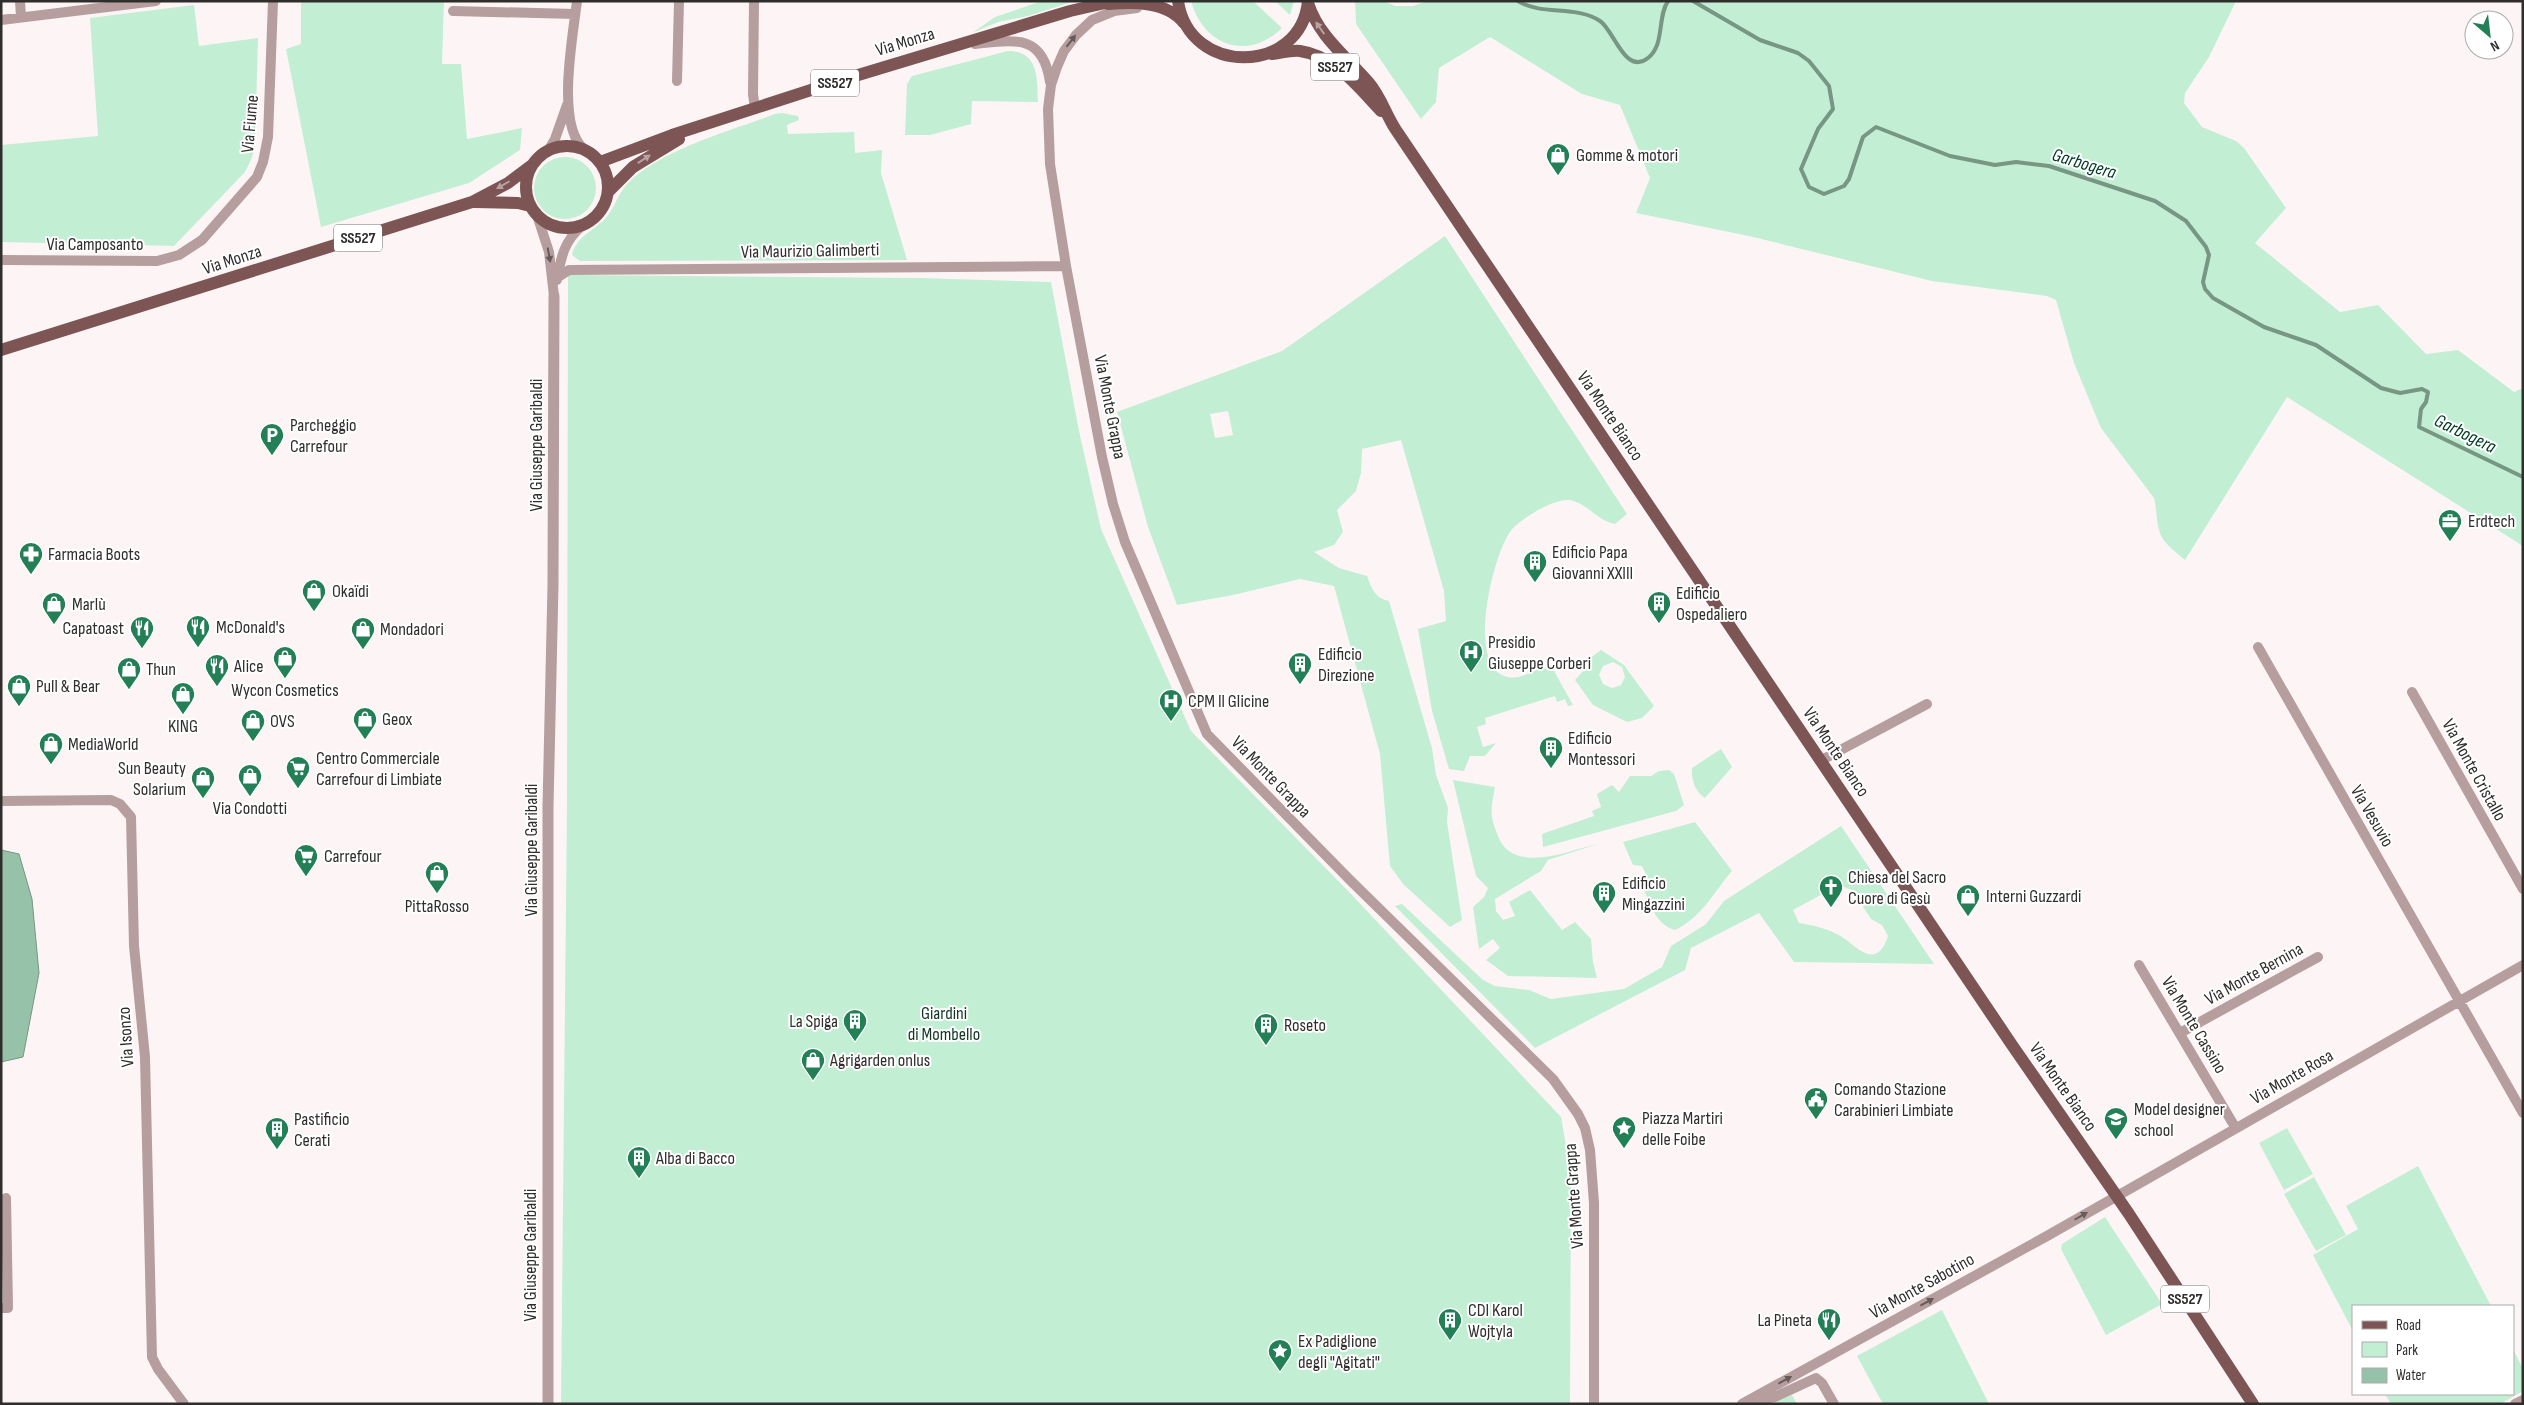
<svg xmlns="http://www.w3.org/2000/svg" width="2524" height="1405" font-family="'Sofia Sans Condensed',sans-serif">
  <rect width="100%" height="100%" fill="#fdf5f5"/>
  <path fill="#c2eed4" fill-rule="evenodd" d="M 301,1 L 444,1 L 442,64 L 461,64 L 467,139 L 522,128 L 520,150 L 469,183 L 321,227 L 286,49 L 301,44 Z
    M 1042,1 L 1075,1 L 1028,16 L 998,22 L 972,33 L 995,17 Z
    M 1191,1 L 1253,1 L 1282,28 C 1247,62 1203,45 1191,1 Z
    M 1275,1 L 1294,1 L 1290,15 Z
    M 1355,1 L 1384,1 L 1395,6 L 1413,6 L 1427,1 L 2236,1 L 2209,57 L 2185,93 L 2184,103 L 2202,127 L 2236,141 L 2244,148 L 2286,208 L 2255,243 L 2340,312 L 2378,305 L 2426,354 L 2458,350 L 2514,392 L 2523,388 L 2523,546 L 2287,397 L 2185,560 C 2175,551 2162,543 2159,530 C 2156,520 2157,509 2154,498 L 2101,428 L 2074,363 L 2056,300 L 2047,296 L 1932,281 L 1749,236 L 1636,213 L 1650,178 L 1620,105 L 1582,94 L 1490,37 L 1439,68 L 1436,102 L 1421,119 L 1356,24 Z
    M 194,5 L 199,46 L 258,38 L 255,146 L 251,160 L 245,172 L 174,246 L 1,242 L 1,145 L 98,136 L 90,18 Z
    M 1008,51 C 1039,51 1037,78 1038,102 L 972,101 L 971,124 L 930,135 L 905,135 L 907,84 L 912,76 Z
    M 782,113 L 798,116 L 799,120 L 787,125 L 788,134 L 854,132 L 855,153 L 882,150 L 881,173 L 907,260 L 580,261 L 572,255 C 576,237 593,231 605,219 C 614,209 618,194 627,184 C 660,150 730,131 775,114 Z
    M534 188a31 31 0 1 1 62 0a31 31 0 1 1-62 0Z
    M 1445,236 L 1627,514 L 1615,524 C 1597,521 1588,503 1569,500 C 1561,499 1547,505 1540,509 C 1531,514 1516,523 1510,532 C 1493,556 1468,658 1502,675 C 1516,682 1529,673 1541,667 L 1554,671 L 1573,705 L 1568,706 L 1565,699 L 1557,702 L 1555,696 L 1485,718 L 1486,724 L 1477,727 L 1483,747 L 1496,743 L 1485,756 L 1470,756 L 1464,771 L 1449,769 L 1432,711 L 1418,629 L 1446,621 L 1444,591 L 1401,440 L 1362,449 L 1361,473 L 1356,491 L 1337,510 L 1343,532 L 1334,545 L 1314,552 L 1339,568 L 1367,576 C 1372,589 1375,598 1389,601 L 1432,748 L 1436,775 L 1448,808 L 1447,822 L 1462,920 L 1450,927 L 1403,884 L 1390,866 L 1380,754 L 1334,586 L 1300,579 L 1233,595 L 1177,605 L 1148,527 L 1117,412 L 1282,351 ZM 1228,411 L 1233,435 L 1215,438 L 1210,414 Z
    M 568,275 L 920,278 L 1051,282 L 1079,431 L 1101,529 L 1191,731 L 1352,895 L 1561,1117 L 1571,1175 L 1570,1404 L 561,1404 L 567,804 Z
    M 1601,650 L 1624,665 L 1654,706 L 1642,718 L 1627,722 L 1593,705 L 1575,680 L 1584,670 L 1585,662 ZM 1613,662 L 1622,667 L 1625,677 L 1621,685 L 1612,688 L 1603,684 L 1599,675 L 1603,666 Z
    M 1721,749 L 1732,767 L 1705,798 C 1695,792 1691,779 1692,768 Z
    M 1669,770 L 1674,774 L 1684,805 L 1676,811 L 1543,847 L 1542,834 L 1594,816 L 1592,811 L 1601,807 L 1597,794 L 1612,785 L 1619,792 L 1630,776 L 1651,776 L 1659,771 Z
    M 1453,780 L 1495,787 C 1491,810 1489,814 1498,836 C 1513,875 1567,851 1598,844 L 1548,860 L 1541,871 L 1495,899 L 1496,911 L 1503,920 L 1515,916 L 1509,902 L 1530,890 L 1562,930 L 1575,922 L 1591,939 L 1593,962 L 1597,978 L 1508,976 L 1486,960 L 1500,948 L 1493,939 L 1479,949 L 1473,907 L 1484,897 L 1488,888 L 1476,876 Z
    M 1695,822 L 1732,871 C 1713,893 1702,917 1675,930 C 1654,924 1649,901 1641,882 L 1646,874 L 1642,866 L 1633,865 L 1623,842 Z
    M 1841,826 L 1934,964 L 1794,962 L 1759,913 L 1691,948 L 1685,970 L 1535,1048 L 1395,906 L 1402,904 L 1483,980 L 1495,986 L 1529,990 L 1551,999 L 1624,989 L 1662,967 L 1671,946 L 1706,924 L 1724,901 ZM 1839,885 L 1852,890 L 1871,919 L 1882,925 L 1888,936 C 1875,974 1855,943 1837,934 C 1825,928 1812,925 1799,923 L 1793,910 Z
    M 2287,1128 L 2313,1174 L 2284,1190 L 2259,1143 Z
    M 2418,1166 L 2491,1306 L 2353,1306 L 2353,1331 L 2313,1255 L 2358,1229 L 2346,1206 Z
    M 2314,1177 L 2346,1235 L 2316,1251 L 2284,1194 Z
    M 2105,1217 L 2162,1304 L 2106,1335 L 2061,1249 L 2062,1244 Z
    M 1942,1310 L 1989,1404 L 1883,1404 L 1857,1356 Z
    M 2513,1349 L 2523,1369 L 2523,1391 L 2500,1404 L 2391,1404 L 2385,1394 L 2513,1394 Z
    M 1792,1395 L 1797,1404 L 1770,1404 Z"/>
  <path fill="#95c2a8" stroke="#779683" d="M 1,850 L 19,854 L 32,899 L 39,973 L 23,1057 L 1,1062 Z"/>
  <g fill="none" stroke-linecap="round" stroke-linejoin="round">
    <path stroke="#779683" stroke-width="4" d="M 1518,1 C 1542,16 1576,5 1600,21 C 1614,30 1625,76 1648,58 C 1665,45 1657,17 1668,1
      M 1693,1 L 1760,40 L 1798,53 L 1809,61 L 1829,86 L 1833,109 L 1818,129 L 1801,169 L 1809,187 L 1824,194 L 1844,186 L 1849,179 L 1863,137 L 1876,127 L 1950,156 L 1995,165 L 2016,162 L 2049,166 L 2155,201 L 2186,221 L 2206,247 L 2209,255 L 2203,282 L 2205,289 L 2213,298 L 2264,327 L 2316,345 L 2381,388 L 2400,393 L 2422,389 L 2428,392 L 2426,402 L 2421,409 L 2419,427 L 2523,477"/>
    <path stroke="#b59e9d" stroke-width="10" d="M 20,1 L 21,17
      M 577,1 C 573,36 555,127 585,150
      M 754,1 L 753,94 L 755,109
      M 1137,8 L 1114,11 L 1092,20 L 1076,35 L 1064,51 L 1057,67 L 1051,85 L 1048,109 L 1050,164 L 1066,266 L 1102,457 L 1113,504 L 1125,542 L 1207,734 L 1350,880 L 1553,1079 L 1578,1114 L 1585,1128 L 1590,1150 L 1594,1203 L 1594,1404
      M 453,11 L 575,14
      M 1,20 L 156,1
      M 975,44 C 1014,40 1043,33 1050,82
      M 677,81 L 679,1
      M 548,151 L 555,139 L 567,105
      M 537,215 L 549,252 L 554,296
      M 1,260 L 157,261 L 179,255 L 202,240 L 257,177 L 263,162 L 268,137 L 273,1
      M 558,277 L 569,270 L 1066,266
      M 557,280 C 561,257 564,241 582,226
      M 2258,647 L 2523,1113
      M 2412,692 L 2523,889
      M 1820,761 L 1927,704
      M 1,801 L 111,800 L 120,804 L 131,817 L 134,946 L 145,1057 L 152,1357 L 158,1369 L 184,1404
      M 2139,965 L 2235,1127
      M 2180,1033 L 2318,957
      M 1,1308 L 8,1308 L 6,1198
      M 1752,1401 L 1775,1397 L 1816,1378 L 1822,1383 L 1834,1404
      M 1742,1404 L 2047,1236 L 2523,965
      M 2515,1404 L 2523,1400"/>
    <path stroke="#b59e9d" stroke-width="11" d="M 548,1404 L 548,806 L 553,585 L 554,296"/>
    <path stroke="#7c5554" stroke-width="12" d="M 1178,1 C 1189,77 1301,75 1308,1
      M 1308,3 C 1319,37 1347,57 1369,83 C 1381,97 1386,115 1396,130 L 2012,1045 L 2129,1214 L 2253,1404
      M 1108,4 C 1133,2 1167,1 1184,23
      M 1272,54 C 1281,53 1291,50 1300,51 C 1335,56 1358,87 1381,111
      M526 187a41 41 0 1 1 82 0a41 41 0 1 1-82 0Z
      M 600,162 L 672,135 L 845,79 L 1070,11 L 1114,1
      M 608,192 L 633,167 L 679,139
      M 475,202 L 518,203 L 530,206
      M 1,350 L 472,202 L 508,183 L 532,165"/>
  </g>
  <defs><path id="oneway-solid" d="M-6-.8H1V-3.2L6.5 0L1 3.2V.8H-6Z" transform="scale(1.25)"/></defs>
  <g fill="#b7a2a1">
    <use href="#oneway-solid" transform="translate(1320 28) rotate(-125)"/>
    <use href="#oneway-solid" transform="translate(644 159) rotate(-33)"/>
    <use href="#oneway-solid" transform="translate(503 185) rotate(150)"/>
  </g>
  <g fill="#655b5a">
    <use href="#oneway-solid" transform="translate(1071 41) rotate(-52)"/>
    <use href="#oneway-solid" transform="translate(549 255) rotate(80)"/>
    <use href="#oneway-solid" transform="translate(2081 1216) rotate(-30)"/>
    <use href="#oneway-solid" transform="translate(1927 1302) rotate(-29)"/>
    <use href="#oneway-solid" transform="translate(1785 1380) rotate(-29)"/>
  </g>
  <defs>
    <g id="shop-pin" transform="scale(1.25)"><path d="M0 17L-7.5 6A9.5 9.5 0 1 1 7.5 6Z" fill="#227f56" stroke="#fff"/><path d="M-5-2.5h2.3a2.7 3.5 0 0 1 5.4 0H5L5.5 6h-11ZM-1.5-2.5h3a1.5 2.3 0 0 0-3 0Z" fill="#fff"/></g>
    <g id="parking-pin" transform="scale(1.25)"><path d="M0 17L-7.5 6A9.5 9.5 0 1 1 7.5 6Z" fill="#227f56" stroke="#fff"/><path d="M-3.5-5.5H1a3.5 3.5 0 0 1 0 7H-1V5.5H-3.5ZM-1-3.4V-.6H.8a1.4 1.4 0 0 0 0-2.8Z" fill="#fff"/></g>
    <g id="office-pin" transform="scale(1.25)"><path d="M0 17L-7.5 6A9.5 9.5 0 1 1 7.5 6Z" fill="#227f56" stroke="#fff"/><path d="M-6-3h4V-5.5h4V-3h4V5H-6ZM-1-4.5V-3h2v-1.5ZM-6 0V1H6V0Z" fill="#fff"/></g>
    <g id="pharmacy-pin" transform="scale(1.25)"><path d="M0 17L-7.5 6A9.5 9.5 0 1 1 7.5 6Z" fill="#227f56" stroke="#fff"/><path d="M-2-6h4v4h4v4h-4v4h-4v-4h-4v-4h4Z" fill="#fff"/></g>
    <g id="building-pin" transform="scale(1.25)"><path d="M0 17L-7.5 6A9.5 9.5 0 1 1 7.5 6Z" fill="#227f56" stroke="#fff"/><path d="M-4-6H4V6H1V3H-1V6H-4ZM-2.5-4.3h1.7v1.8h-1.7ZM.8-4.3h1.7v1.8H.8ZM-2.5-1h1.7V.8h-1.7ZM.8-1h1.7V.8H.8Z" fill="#fff"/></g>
    <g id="restaurant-pin" transform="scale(1.25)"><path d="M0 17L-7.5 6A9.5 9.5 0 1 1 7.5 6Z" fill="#227f56" stroke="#fff"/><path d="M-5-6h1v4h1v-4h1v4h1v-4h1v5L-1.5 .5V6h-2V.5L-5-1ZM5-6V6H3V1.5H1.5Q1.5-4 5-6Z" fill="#fff"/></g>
    <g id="hospital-pin" transform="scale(1.25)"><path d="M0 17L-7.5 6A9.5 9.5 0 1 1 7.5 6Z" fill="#227f56" stroke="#fff"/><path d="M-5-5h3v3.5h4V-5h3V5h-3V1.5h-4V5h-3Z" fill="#fff"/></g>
    <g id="supermarket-pin" transform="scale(1.25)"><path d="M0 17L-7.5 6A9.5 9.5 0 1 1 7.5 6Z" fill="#227f56" stroke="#fff"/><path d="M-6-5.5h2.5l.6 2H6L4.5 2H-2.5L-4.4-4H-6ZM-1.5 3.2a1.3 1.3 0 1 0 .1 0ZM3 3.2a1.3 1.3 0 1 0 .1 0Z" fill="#fff"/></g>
    <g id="church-pin" transform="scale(1.25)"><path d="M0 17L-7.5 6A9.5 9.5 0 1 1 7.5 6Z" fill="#227f56" stroke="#fff"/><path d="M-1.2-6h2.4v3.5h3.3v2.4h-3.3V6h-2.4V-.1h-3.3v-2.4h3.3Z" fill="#fff"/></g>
    <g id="civic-pin" transform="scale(1.25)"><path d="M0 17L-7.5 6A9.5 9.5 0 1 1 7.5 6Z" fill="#227f56" stroke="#fff"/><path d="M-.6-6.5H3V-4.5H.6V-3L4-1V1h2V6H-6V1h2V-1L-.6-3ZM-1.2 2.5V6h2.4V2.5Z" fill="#fff"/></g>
    <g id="school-pin" transform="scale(1.25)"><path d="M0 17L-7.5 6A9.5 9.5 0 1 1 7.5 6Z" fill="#227f56" stroke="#fff"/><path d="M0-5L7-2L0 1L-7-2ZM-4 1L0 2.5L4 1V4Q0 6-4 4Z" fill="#fff"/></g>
    <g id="sight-pin" transform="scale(1.25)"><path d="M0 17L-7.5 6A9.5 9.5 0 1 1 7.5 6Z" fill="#227f56" stroke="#fff"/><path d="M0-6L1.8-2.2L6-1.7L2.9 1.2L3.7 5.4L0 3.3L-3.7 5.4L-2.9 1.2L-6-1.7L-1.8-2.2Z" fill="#fff"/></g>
  </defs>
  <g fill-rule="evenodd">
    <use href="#shop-pin" x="1558" y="155"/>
    <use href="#parking-pin" x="272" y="435"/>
    <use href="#office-pin" x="2450" y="521"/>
    <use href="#pharmacy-pin" x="31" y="554"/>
    <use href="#building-pin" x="1535" y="562"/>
    <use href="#shop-pin" x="314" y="591"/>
    <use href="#building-pin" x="1659" y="603"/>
    <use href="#shop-pin" x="54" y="604"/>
    <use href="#restaurant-pin" x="198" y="627"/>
    <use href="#restaurant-pin" x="142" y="628"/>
    <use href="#shop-pin" x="363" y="629"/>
    <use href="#hospital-pin" x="1471" y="652"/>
    <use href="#shop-pin" x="285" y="658"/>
    <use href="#building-pin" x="1300" y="664"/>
    <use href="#restaurant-pin" x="217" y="666"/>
    <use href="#shop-pin" x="129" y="669"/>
    <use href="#shop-pin" x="19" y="686"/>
    <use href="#shop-pin" x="183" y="694"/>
    <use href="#hospital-pin" x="1171" y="701"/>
    <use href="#shop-pin" x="365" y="719"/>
    <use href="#shop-pin" x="253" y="721"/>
    <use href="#shop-pin" x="51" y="744"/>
    <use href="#building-pin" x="1551" y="748"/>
    <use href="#supermarket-pin" x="298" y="768"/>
    <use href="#shop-pin" x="250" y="776"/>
    <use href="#shop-pin" x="203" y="778"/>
    <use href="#supermarket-pin" x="306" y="856"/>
    <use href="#shop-pin" x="437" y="873"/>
    <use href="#church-pin" x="1831" y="887"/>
    <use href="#building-pin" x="1604" y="893"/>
    <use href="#shop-pin" x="1968" y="896"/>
    <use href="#building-pin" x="855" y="1021"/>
    <use href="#building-pin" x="1266" y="1025"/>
    <use href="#shop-pin" x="813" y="1060"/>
    <use href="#civic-pin" x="1816" y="1099"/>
    <use href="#school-pin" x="2116" y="1119"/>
    <use href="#sight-pin" x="1624" y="1128"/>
    <use href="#building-pin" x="277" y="1129"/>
    <use href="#building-pin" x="639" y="1158"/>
    <use href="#building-pin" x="1450" y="1320"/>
    <use href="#restaurant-pin" x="1829" y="1320"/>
    <use href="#sight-pin" x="1280" y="1351"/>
  </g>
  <g text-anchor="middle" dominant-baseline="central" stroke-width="4" stroke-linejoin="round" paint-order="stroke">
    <g fill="#fff" stroke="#6e6d6c" stroke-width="1">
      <rect x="1311" y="53.5" width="48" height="27" rx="4"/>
      <rect x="811" y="69.5" width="48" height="27" rx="4"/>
      <rect x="334" y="224.5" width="48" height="27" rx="4"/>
      <rect x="2161" y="1285.5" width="48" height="27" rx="4"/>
    </g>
    <g font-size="16" font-weight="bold" fill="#302e2d">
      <text x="1335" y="67">SS527</text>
      <text x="835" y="83">SS527</text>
      <text x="358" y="238">SS527</text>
      <text x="2185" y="1299">SS527</text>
    </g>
    <g font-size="18" fill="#302e2d" stroke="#fff">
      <text transform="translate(905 42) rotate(-17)">Via Monza</text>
      <text transform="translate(250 124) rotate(-85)">Via Fiume</text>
      <text x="95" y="244">Via Camposanto</text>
      <text transform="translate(810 251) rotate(-1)">Via Maurizio Galimberti</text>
      <text transform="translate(232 260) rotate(-18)">Via Monza</text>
      <text transform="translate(1110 407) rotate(79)">Via Monte Grappa</text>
      <text transform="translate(1610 416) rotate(56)">Via Monte Bianco</text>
      <text transform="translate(536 445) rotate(-90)">Via Giuseppe Garibaldi</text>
      <text transform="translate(1836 752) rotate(56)">Via Monte Bianco</text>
      <text transform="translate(2474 770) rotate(61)">Via Monte Cristallo</text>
      <text transform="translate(1271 777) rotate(46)">Via Monte Grappa</text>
      <text transform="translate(2372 816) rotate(60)">Via Vesuvio</text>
      <text transform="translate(531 850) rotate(-90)">Via Giuseppe Garibaldi</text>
      <text transform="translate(2254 974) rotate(-29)">Via Monte Bernina</text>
      <text transform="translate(2194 1025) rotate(59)">Via Monte Cassino</text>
      <text transform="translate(126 1037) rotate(-94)">Via Isonzo</text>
      <text transform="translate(2292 1077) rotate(-30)">Via Monte Rosa</text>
      <text transform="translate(2063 1087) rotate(55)">Via Monte Bianco</text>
      <text transform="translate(1574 1196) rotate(-94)">Via Monte Grappa</text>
      <text transform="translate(530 1255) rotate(-90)">Via Giuseppe Garibaldi</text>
      <text transform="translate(1922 1286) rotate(-29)">Via Monte Sabotino</text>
    </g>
    <g font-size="18" fill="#302e2d" stroke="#fff" text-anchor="start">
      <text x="1576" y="155">Gomme &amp; motori</text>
      <text x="290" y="425">Parcheggio<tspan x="290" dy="21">Carrefour</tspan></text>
      <text x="2468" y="521">Erdtech</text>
      <text x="1552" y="552">Edificio Papa<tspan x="1552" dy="21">Giovanni XXIII</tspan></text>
      <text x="48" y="554">Farmacia Boots</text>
      <text x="332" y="591">Okaïdi</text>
      <text x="1676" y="593">Edificio<tspan x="1676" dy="21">Ospedaliero</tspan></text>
      <text x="72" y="604">Marlù</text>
      <text x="216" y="627">McDonald's</text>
      <text x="124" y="628" text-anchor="end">Capatoast</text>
      <text x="380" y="629">Mondadori</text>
      <text x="1488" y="642">Presidio<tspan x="1488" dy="21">Giuseppe Corberi</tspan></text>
      <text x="1318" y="654">Edificio<tspan x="1318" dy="21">Direzione</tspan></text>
      <text x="234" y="666">Alice</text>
      <text x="146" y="669">Thun</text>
      <text x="36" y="686">Pull &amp; Bear</text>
      <text x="285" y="690" text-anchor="middle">Wycon Cosmetics</text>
      <text x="1188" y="701">CPM Il Glicine</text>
      <text x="382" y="719">Geox</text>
      <text x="270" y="721">OVS</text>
      <text x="183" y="726" text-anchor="middle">KING</text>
      <text x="1568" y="738">Edificio<tspan x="1568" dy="21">Montessori</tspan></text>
      <text x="68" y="744">MediaWorld</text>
      <text x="316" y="758">Centro Commerciale<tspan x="316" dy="21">Carrefour di Limbiate</tspan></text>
      <text x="186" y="768" text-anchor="end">Sun Beauty<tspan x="186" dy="21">Solarium</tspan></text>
      <text x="250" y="808" text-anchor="middle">Via Condotti</text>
      <text x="324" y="856">Carrefour</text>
      <text x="1848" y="877">Chiesa del Sacro<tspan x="1848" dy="21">Cuore di Gesù</tspan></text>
      <text x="1622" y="883">Edificio<tspan x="1622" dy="21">Mingazzini</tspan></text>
      <text x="1986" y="896">Interni Guzzardi</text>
      <text x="437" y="906" text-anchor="middle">PittaRosso</text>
      <text x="838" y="1021" text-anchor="end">La Spiga</text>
      <text x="1284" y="1025">Roseto</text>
      <text x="830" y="1060">Agrigarden onlus</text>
      <text x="1834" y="1089">Comando Stazione<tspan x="1834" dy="21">Carabinieri Limbiate</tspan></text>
      <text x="2134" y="1109">Model designer<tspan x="2134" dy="21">school</tspan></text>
      <text x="1642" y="1118">Piazza Martiri<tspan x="1642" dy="21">delle Foibe</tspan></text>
      <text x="294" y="1119">Pastificio<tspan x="294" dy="21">Cerati</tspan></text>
      <text x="656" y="1158">Alba di Bacco</text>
      <text x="1468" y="1310">CDI Karol<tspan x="1468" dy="21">Wojtyla</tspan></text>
      <text x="1812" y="1320" text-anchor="end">La Pineta</text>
      <text x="1298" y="1341">Ex Padiglione<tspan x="1298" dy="21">degli "Agitati"</tspan></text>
    </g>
    <g font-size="18" fill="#103523" stroke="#fff">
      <text x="944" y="1013">Giardini<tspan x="944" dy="21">di Mombello</tspan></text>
    </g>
    <g font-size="19" font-style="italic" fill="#003c24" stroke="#fff">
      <text transform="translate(2084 164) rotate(17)">Garbogera</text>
      <text transform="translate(2465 434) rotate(26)">Garbogera</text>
    </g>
  </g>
  <rect width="2524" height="1405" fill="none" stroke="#302e2d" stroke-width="5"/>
  <rect x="2352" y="1305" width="162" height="90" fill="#ffffff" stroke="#acabab"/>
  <rect x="2362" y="1321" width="25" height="8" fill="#7c5554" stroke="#acabab"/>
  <text x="2396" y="1330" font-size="15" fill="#302e2d">Road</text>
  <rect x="2362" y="1342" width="25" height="15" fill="#c2eed4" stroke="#acabab"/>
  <text x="2396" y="1355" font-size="15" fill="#302e2d">Park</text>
  <rect x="2362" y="1368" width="25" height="15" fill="#95c2a8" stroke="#acabab"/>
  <text x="2396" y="1380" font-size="15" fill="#302e2d">Water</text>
  <g transform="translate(2489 35) rotate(152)"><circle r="24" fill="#ffffff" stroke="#acabab"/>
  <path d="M0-4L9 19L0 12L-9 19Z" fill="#227f56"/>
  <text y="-8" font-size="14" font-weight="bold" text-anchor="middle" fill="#302e2d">N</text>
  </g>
</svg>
